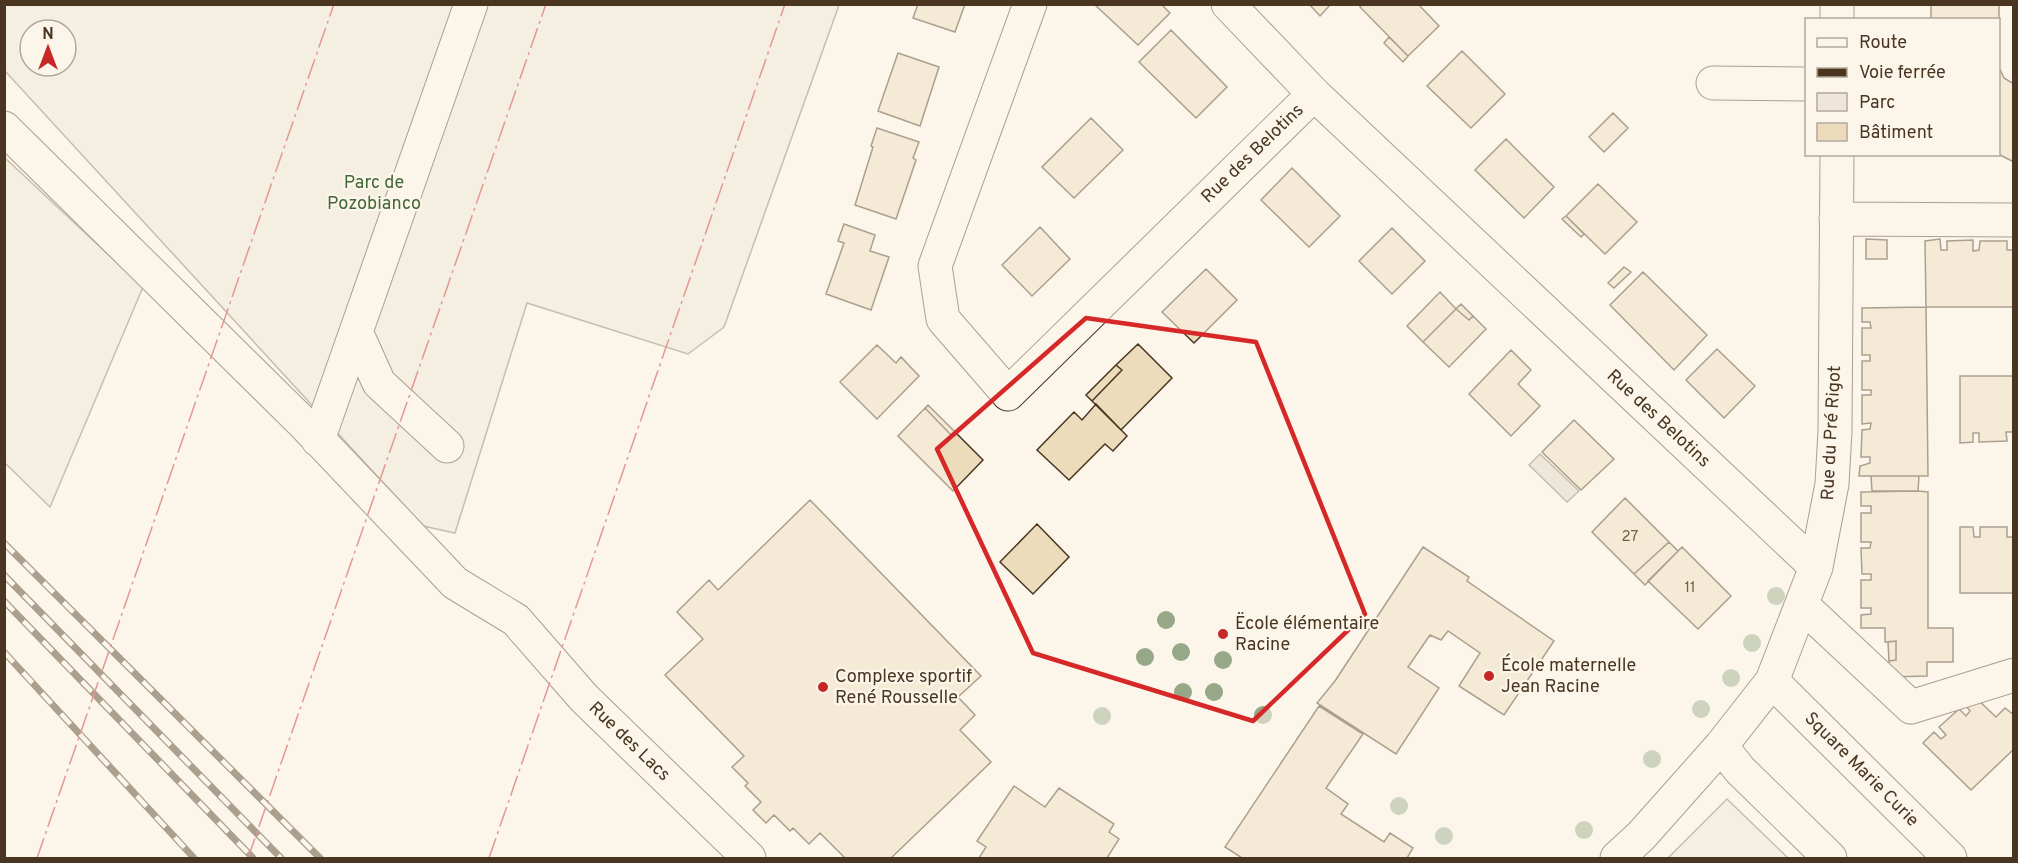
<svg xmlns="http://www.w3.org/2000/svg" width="2018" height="863" font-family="Overpass,sans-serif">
  <rect width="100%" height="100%" fill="#fbf6e9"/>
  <path fill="#ede6d9" stroke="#887966" stroke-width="1.5" fill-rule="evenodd" d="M 5,5 L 839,5 L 724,327 L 688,354 L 527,303 L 455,533 L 423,526 L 5,71 ZM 30,30 L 66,30 L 66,66 L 30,66 Z
    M 4,157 L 143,287 L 50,507 L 5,463 Z
    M 1727,799 L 1788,858 L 1668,858 Z"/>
  <path fill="#dcd4c6" stroke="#887966" stroke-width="1.5" d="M 1540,454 L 1579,491 L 1567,502 L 1529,465 Z"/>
  <path fill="#ecdcbc" stroke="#4a3520" stroke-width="1.5" d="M 918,4 L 965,4 L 955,32 L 913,18 Z
    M 1094,4 L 1161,4 L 1170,13 L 1138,45 Z
    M 1309,4 L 1331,4 L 1320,16 Z
    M 1362,4 L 1418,4 L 1439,26 L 1408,56 L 1360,7 Z
    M 1931,4 L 1999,4 L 1999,67 L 2004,78 L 2014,84 L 2014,162 L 1998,154 L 1998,20 L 1931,20 Z
    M 1171,30 L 1227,87 L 1196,118 L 1139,62 Z
    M 1389,37 L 1408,56 L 1403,62 L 1384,43 Z
    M 1462,51 L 1505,94 L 1471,128 L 1427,86 Z
    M 898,53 L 939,67 L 920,126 L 878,111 Z
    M 1613,113 L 1628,128 L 1604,152 L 1589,137 Z
    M 1091,118 L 1123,150 L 1074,198 L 1042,167 Z
    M 877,128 L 919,142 L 913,158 L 916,160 L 896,219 L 855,205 L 873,147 L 871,146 Z
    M 1506,139 L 1554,187 L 1524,218 L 1475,170 Z
    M 1292,168 L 1340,216 L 1309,247 L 1261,200 Z
    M 1598,184 L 1637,222 L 1605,254 L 1566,216 Z
    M 1566,216 L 1584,234 L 1581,237 L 1562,219 Z
    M 844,224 L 875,235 L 870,251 L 889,257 L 871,310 L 826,294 L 844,243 L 838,241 Z
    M 1040,227 L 1070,259 L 1032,296 L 1002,265 Z
    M 1392,228 L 1425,261 L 1392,294 L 1359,261 Z
    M 1866,239 L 1887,240 L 1887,259 L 1866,259 Z
    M 1940,239 L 1941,250 L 1947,250 L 1947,241 L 1973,240 L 1973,251 L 1979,250 L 1980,241 L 2007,241 L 2007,250 L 2013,250 L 2014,248 L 2014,307 L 1926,307 L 1925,241 Z
    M 1624,267 L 1631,272 L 1614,288 L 1608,283 Z
    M 1206,269 L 1237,300 L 1194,343 L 1162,312 Z
    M 1643,272 L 1707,335 L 1674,370 L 1610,305 Z
    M 1440,292 L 1456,309 L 1423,342 L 1407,326 Z
    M 1461,304 L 1473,316 L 1469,320 L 1456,309 Z
    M 1926,307 L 1928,476 L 1859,476 L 1860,466 L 1870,463 L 1870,457 L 1861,457 L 1862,430 L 1870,429 L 1871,423 L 1862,424 L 1862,395 L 1871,395 L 1871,390 L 1862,390 L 1862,361 L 1870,361 L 1870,355 L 1862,355 L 1862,328 L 1871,328 L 1870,322 L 1862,322 L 1862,308 Z
    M 1456,309 L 1469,320 L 1473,316 L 1486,329 L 1449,367 L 1423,342 Z
    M 1138,344 L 1172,378 L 1121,430 L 1092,401 L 1122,370 L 1116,365 Z
    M 877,345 L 896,363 L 901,357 L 919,376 L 877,419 L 840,382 Z
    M 1717,349 L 1755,386 L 1724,418 L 1686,380 Z
    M 1511,350 L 1531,370 L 1518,384 L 1540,406 L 1511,436 L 1469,394 Z
    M 1116,365 L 1122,370 L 1092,401 L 1086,395 Z
    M 1960,376 L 2014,376 L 2014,441 L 2013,432 L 2006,432 L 2007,441 L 1979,442 L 1979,433 L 1973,433 L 1973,442 L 1960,443 Z
    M 1096,404 L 1127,436 L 1113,451 L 1105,444 L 1069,480 L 1037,450 L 1074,412 L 1082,420 Z
    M 928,405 L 956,433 L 952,436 L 925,408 Z
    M 925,408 L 952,436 L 956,433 L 983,460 L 953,491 L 898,436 Z
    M 1574,420 L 1614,459 L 1581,490 L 1542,452 Z
    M 1871,476 L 1919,476 L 1918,491 L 1872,491 Z
    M 1918,491 L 1928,492 L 1928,628 L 1953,628 L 1953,662 L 1927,662 L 1927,676 L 1890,677 L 1889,661 L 1896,660 L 1896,641 L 1885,642 L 1885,628 L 1861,628 L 1861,615 L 1871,614 L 1871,608 L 1861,608 L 1861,580 L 1871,580 L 1871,574 L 1862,574 L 1861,548 L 1870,548 L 1871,542 L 1861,542 L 1861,513 L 1871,513 L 1871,506 L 1861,506 L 1861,492 Z
    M 1625,498 L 1669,542 L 1634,574 L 1592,532 Z
    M 810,500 L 981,676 L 958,697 L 975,715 L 960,730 L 991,762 L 891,858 L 845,858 L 820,833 L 809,844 L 793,828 L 790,831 L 774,815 L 766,823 L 753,810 L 761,802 L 745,786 L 748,783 L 732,767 L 744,756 L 665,675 L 703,639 L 677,612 L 709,580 L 718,590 Z
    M 1037,524 L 1069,557 L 1033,594 L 1000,562 Z
    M 1960,527 L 1973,527 L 1974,537 L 1980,537 L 1980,527 L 2007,527 L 2007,537 L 2013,537 L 2014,534 L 2014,593 L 1960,593 Z
    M 1669,542 L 1678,551 L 1645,585 L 1634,574 Z
    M 1423,547 L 1469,577 L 1467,581 L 1554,641 L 1504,715 L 1459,686 L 1480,653 L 1448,631 L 1441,640 L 1430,635 L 1408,667 L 1439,688 L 1396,754 L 1317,703 L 1335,681 Z
    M 1682,547 L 1731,596 L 1698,629 L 1648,581 Z
    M 1896,641 L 1896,660 L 1889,661 L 1888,642 Z
    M 1973,695 L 1996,717 L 2005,708 L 2014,715 L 2014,749 L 1971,790 L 1923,743 L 1934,732 L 1941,739 L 1946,735 L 1939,727 L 1959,709 L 1966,716 L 1970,711 L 1964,703 Z
    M 1319,706 L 1363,734 L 1326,788 L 1348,804 L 1341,814 L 1384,842 L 1390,833 L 1413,848 L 1407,858 L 1242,858 L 1225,847 Z
    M 1014,786 L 1045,807 L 1059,788 L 1114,824 L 1109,832 L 1119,839 L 1107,858 L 979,858 L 986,847 L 977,841 Z"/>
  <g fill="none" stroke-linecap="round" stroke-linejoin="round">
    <g stroke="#4a3520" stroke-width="35">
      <path id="minor" d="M 1030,4 L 935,266 L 943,319 L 1008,394 L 1314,94 L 1816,567
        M 1228,4 L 1314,94
        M 1837,4 L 1837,20
        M 1713,83 L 1806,84
        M 4,128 L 302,422 L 455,583 L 516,620 L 584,698 L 749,858
        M 1836,219 L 2014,220
        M 357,334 L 379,383 L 447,446
        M 318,440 L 471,4
        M 1803,606 L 1911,707 L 2014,675
        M 1772,681 L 1950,858
        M 1721,746 L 1740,770 L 1830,858
        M 1617,858 L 1641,836 L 1721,746 L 1772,681 L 1816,567 L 1832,484 L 1835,431 L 1837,154"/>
    </g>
    <use href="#minor" stroke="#fbf6e9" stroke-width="33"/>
    <g stroke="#4a3520" stroke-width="7">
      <path id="rail" d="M 4,543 L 320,858
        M 4,575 L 281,858
        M 4,601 L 253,858
        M 4,652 L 194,858"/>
    </g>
    <use href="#rail" stroke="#fbf6e9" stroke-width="4.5" stroke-dasharray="14" stroke-linecap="butt"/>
    <path stroke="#c62828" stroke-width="1.5" stroke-dasharray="21 4.5 3 4.5" stroke-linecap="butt" d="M 37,858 L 334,4
      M 248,858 L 546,4
      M 489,858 L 785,4"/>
  </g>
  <g fill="#96a887">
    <circle cx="1776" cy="596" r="9"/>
    <circle cx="1166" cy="620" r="9"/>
    <circle cx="1752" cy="643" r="9"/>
    <circle cx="1181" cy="652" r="9"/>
    <circle cx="1145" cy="657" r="9"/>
    <circle cx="1223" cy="660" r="9"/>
    <circle cx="1731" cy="678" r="9"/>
    <circle cx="1183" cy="692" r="9"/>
    <circle cx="1214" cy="692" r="9"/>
    <circle cx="1701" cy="709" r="9"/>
    <circle cx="1263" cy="715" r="9"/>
    <circle cx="1102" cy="716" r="9"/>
    <circle cx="1652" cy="759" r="9"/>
    <circle cx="1399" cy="806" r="9"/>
    <circle cx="1584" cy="830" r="9"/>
    <circle cx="1444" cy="836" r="9"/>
  </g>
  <path d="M0 0H2018V863H0ZM 1086,318 L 1256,342 L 1365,614 L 1253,721 L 1033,653 L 937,449 Z" fill="#fbf6e9" fill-opacity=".55" fill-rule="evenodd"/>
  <path fill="none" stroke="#d62828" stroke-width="4.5" stroke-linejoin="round" d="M 1086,318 L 1256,342 L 1365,614 L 1253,721 L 1033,653 L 937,449 Z"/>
  <g fill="#c62828" stroke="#fbf6e9" stroke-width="2">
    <circle cx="1223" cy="634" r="6"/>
    <circle cx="1489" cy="676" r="6"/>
    <circle cx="823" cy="687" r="6"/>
  </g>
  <g text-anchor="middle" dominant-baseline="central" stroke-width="4.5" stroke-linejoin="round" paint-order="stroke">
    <g font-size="15" fill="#725f47">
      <text x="1630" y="537">27</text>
      <text x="1690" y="588">11</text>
    </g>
    <g font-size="18" fill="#4a3520" stroke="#fbf6e9">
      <text transform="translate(1253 154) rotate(-44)">Rue des Belotins</text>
      <text transform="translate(1658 419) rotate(43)">Rue des Belotins</text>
      <text transform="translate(1832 433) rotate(-87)">Rue du Pré Rigot</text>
      <text transform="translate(629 742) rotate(44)">Rue des Lacs</text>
      <text transform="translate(1861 770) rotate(45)">Square Marie Curie</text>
    </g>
    <g font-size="18" fill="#436837" stroke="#fbf6e9">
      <text x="374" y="183">Parc de<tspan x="374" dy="21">Pozobianco</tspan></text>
    </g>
    <g font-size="18" fill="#4a3520" stroke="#fbf6e9" text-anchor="start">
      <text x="1235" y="624">Ëcole élémentaire<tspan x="1235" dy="21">Racine</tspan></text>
      <text x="1501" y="666">École maternelle<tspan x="1501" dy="21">Jean Racine</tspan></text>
      <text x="835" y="677">Complexe sportif<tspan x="835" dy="21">René Rousselle</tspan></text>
    </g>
  </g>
  <rect width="2018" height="863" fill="none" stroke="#4a3520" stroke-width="12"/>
  <rect x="1805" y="18" width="195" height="138" fill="#fbf6e9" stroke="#b4a999" stroke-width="1.5"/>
  <rect x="1817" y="38" width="30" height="9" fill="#fbf6e9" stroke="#b4a999" stroke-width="1.5"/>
  <text x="1859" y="48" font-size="18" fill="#4a3520">Route</text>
  <rect x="1817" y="68" width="30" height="9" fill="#4a3520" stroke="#b4a999" stroke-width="1.5"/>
  <text x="1859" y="78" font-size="18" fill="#4a3520">Voie ferrée</text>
  <rect x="1817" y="93" width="30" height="18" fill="#ede6d9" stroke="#b4a999" stroke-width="1.5"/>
  <text x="1859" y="108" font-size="18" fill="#4a3520">Parc</text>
  <rect x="1817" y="123" width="30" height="18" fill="#ecdcbc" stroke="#b4a999" stroke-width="1.5"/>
  <text x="1859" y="138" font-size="18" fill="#4a3520">Bâtiment</text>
  <g transform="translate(48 48)"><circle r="28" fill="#fbf6e9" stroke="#b4a999" stroke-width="1.5"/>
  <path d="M0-4.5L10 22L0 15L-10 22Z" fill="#c62828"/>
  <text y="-9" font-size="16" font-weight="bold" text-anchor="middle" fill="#4a3520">N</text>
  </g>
</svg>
